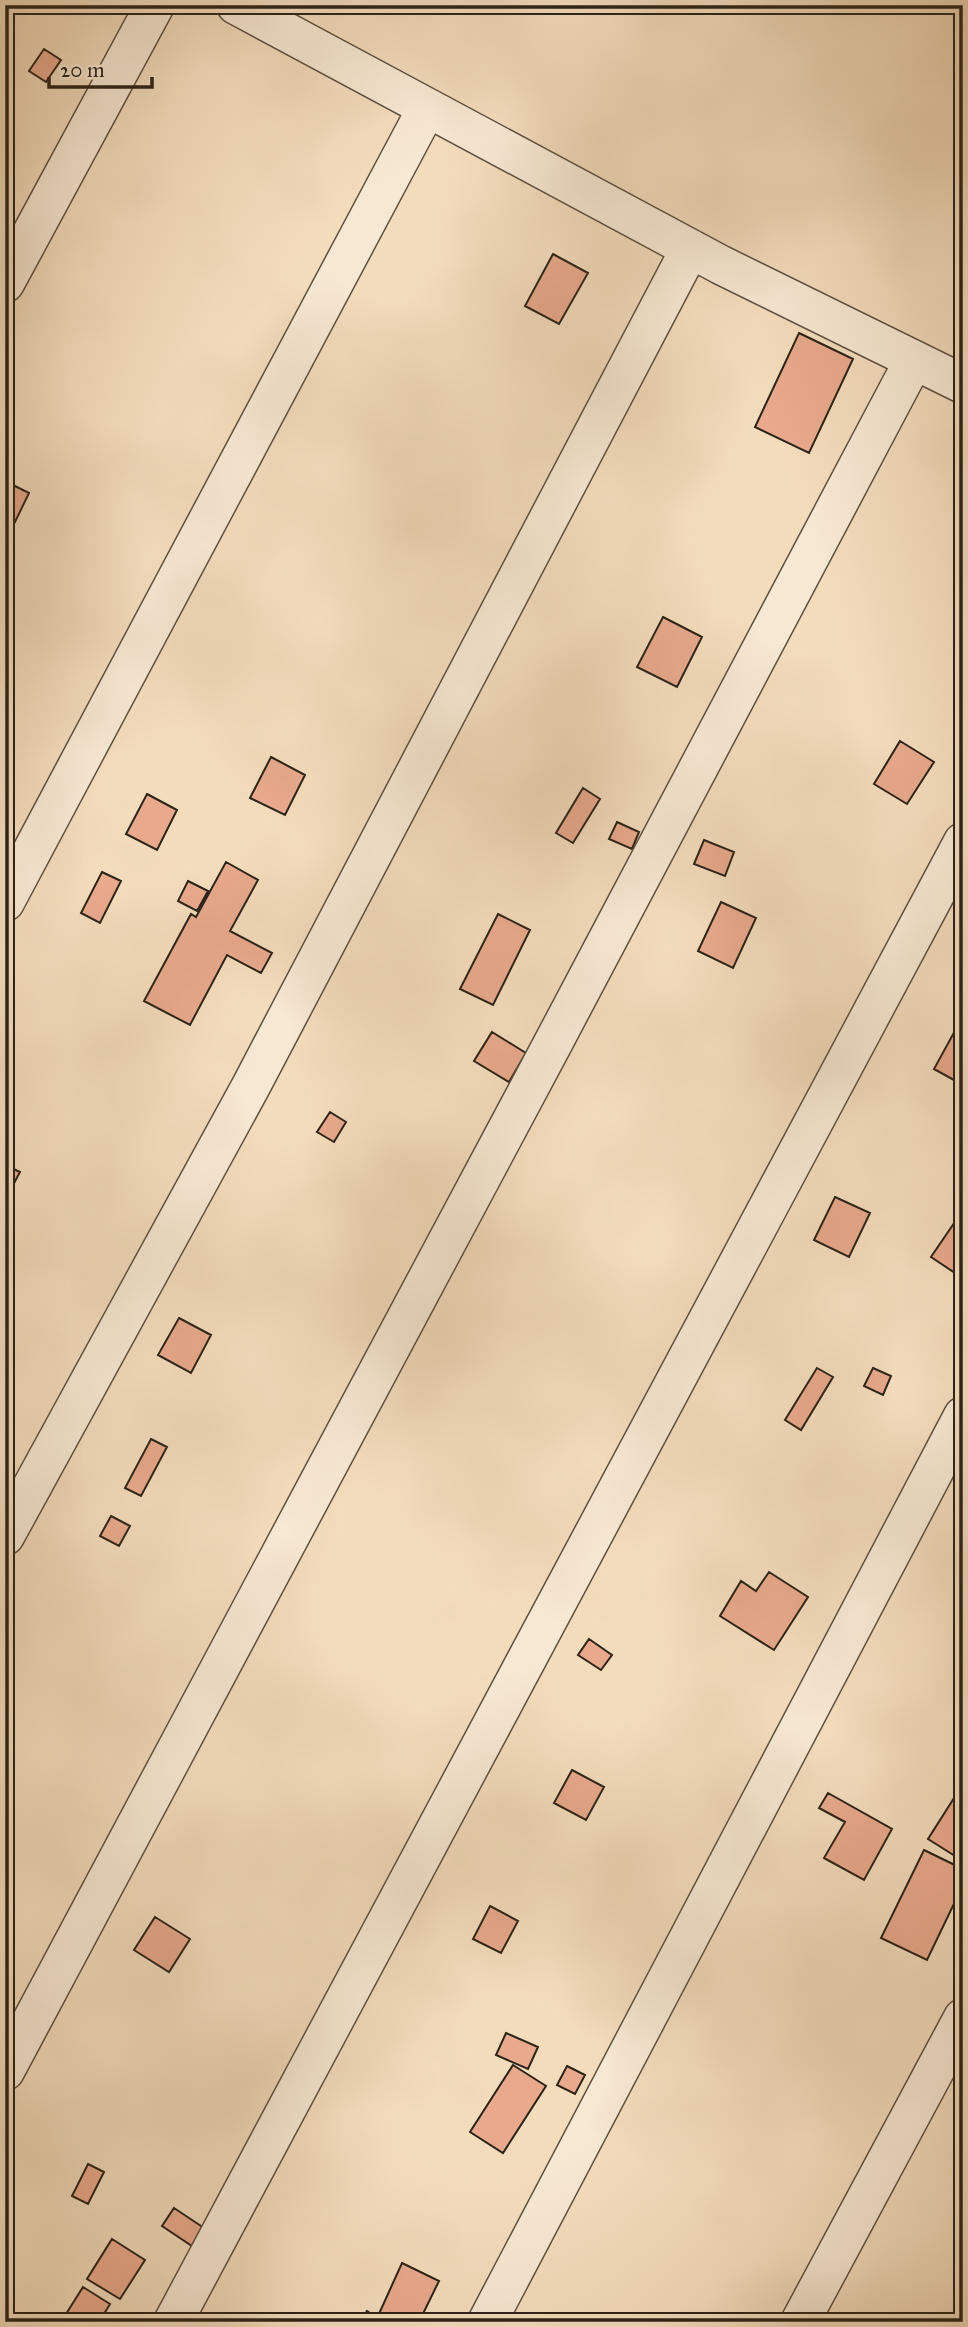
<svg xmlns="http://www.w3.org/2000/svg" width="968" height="2327" font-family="'IM FELL Great Primer',serif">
  <rect width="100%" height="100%" fill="#f3dcbc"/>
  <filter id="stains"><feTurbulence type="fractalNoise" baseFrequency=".00286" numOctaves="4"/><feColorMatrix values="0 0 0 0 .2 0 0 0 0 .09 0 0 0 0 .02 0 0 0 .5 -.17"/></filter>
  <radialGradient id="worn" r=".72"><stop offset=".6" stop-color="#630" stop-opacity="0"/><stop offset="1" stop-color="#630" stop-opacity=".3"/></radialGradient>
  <path fill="#e8a98c" stroke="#2c2319" stroke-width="2" d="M 44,49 L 61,60 L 46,82 L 29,71 Z
    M 553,254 L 588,273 L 559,324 L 525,306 Z
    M 799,333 L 853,359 L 809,453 L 755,427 Z
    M 5,481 L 29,493 L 15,522 L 5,518 Z
    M 663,617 L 702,637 L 677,687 L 637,667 Z
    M 900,741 L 934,762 L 907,804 L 874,784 Z
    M 271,757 L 305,775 L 285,815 L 250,798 Z
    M 583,788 L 600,799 L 573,843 L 556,833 Z
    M 147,794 L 177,810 L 157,850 L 126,834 Z
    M 617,822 L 639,832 L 632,849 L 609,839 Z
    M 704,840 L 734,852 L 725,876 L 694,864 Z
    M 226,862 L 258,880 L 230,931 L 272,953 L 261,973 L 227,955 L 190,1025 L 144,1001 L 191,914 L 196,917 Z
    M 102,872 L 121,881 L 100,923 L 81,913 Z
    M 188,881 L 208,891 L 197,911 L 178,901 Z
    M 721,902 L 756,918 L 733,968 L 698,951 Z
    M 498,914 L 530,930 L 493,1005 L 460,989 Z
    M 957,1027 L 963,1030 L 963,1085 L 934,1069 Z
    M 492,1032 L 526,1053 L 509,1082 L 474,1061 Z
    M 330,1112 L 346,1122 L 334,1142 L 317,1132 Z
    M 5,1165 L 20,1172 L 5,1200 Z
    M 835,1197 L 870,1213 L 849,1257 L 814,1240 Z
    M 963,1210 L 963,1274 L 961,1277 L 931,1257 Z
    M 179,1318 L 211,1335 L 191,1373 L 158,1355 Z
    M 817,1368 L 833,1377 L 801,1430 L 785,1420 Z
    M 873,1368 L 891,1376 L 883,1395 L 864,1386 Z
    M 151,1439 L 167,1447 L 141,1496 L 125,1488 Z
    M 111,1516 L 130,1526 L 119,1546 L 100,1536 Z
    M 769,1572 L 808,1597 L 774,1650 L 720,1616 L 741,1581 L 756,1591 Z
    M 589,1639 L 612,1655 L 601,1670 L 578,1655 Z
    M 572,1770 L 604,1787 L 586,1820 L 554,1803 Z
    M 963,1784 L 963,1861 L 928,1839 Z
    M 828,1793 L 892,1829 L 864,1880 L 824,1858 L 845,1822 L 819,1808 Z
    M 924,1850 L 963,1869 L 963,1885 L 927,1960 L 881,1938 Z
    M 490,1906 L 518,1921 L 501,1953 L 473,1939 Z
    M 155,1917 L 190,1939 L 169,1972 L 134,1950 Z
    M 506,2033 L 538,2047 L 528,2069 L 496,2055 Z
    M 513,2065 L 546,2086 L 503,2153 L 470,2132 Z
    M 567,2066 L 585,2075 L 575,2094 L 557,2085 Z
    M 88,2164 L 104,2172 L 88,2204 L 72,2196 Z
    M 174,2208 L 204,2228 L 192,2246 L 162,2226 Z
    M 112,2239 L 145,2260 L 120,2299 L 87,2279 Z
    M 402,2263 L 439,2281 L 419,2322 L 390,2322 L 378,2316 Z
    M 83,2287 L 110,2304 L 99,2322 L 61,2322 Z
    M 367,2311 L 383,2322 L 360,2322 Z"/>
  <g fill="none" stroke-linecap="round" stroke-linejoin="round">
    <g stroke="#5e5142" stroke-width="41">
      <path id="minor" d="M 236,5 L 721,265 L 963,384
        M 5,283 L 155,5
        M 5,902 L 427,108
        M 5,1536 L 251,1086 L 690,249
        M 5,2071 L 552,1045 L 914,360
        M 173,2322 L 963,842
        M 487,2322 L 963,1416
        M 800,2322 L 963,2018"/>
    </g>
    <use href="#minor" stroke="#f7e8d3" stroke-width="38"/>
  </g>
  <rect width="968" height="2327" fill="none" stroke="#f3dcbc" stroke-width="28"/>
  <rect x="7" y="7" width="954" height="2313" fill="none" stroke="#2c2319" stroke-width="3.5"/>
  <rect x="14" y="14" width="940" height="2299" fill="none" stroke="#2c2319" stroke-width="2"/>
  <path d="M49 77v10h103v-10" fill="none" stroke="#2c2319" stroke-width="3.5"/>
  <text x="60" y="77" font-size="21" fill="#2c2319" stroke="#f7e8d3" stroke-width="5" paint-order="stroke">20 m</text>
  <rect width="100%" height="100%" filter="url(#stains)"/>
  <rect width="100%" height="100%" fill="url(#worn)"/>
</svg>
